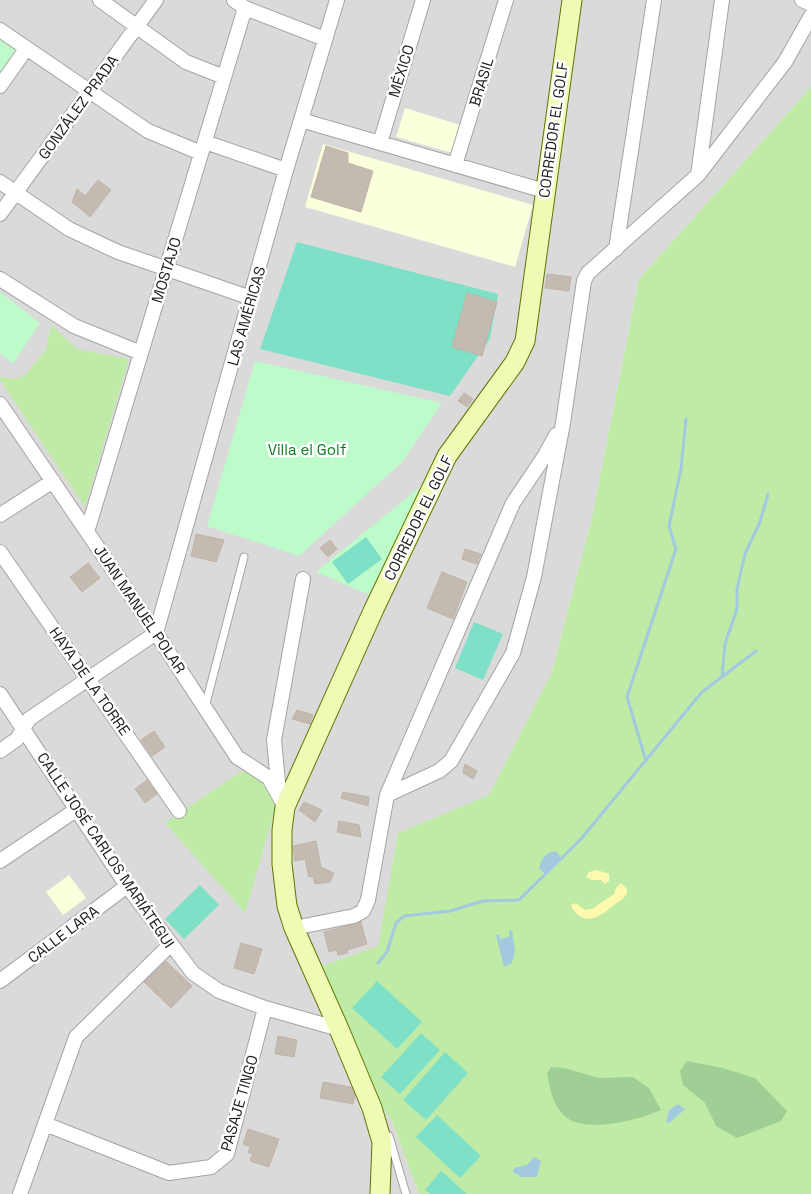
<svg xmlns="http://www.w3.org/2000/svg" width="811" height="1194" font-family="'Space Grotesk',sans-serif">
  <rect width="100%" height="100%" fill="#efece3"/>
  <path fill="#dbdada" d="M 0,0 L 811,0 L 811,87 L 639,279 L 592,518 L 552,672 L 489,796 L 398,833 L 360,1056 L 379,1104 L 392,1121 L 419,1194 L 0,1194 Z"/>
  <path fill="#fbffdb" d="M 405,108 L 460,125 L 452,153 L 396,137 Z
    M 323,144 L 533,205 L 515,267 L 305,207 Z
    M 69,875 L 86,898 L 63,915 L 46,892 Z"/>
  <path fill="#c0eba7" d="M 811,87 L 811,1194 L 419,1194 L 392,1121 L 379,1104 L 322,966 L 378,946 L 398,833 L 489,795 L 552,672 L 592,518 L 639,279 Z
    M 51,325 L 77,349 L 129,359 L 85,507 L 0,380 L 0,377 L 15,379 L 25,375 L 46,350 Z
    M 240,772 C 262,775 269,787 276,806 L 245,913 L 165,823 Z"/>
  <path fill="#a0cf96" d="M 687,1061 L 723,1068 L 755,1078 L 787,1111 L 781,1121 L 737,1138 L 716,1126 L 705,1103 L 683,1085 L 680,1071 Z
    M 551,1067 L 564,1068 L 599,1078 L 633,1077 L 649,1088 L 661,1110 C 639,1120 588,1133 567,1118 C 553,1107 550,1089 547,1073 Z"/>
  <path fill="#fff9b0" d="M 597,870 L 609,874 L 609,881 L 605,884 L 601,880 L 592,880 L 586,877 L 589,872 Z
    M 621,883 L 627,889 L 627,893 C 624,899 620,901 615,904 C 601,916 585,928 572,908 L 571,905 L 576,903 L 585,910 L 592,909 L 614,894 L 616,888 Z"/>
  <path fill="#befbca" d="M 0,37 L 19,51 L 0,76 Z
    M 0,292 L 40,323 L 13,364 L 0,353 Z
    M 255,361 L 442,403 L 403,461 L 299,556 L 207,526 Z
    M 420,487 L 372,596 L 316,572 Z"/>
  <path fill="#7ee0c6" d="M 297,242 L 498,294 L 490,339 L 450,396 L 260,349 Z
    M 366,537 L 382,559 L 348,584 L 332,562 Z
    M 474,622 L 503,634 L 483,680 L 455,668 Z
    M 200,885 L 219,905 L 184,939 L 165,919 Z
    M 377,981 L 422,1022 L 397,1049 L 352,1008 Z
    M 421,1033 L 440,1050 L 400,1094 L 381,1077 Z
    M 445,1052 L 468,1073 L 426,1120 L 403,1100 Z
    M 437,1115 L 481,1156 L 460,1178 L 416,1137 Z
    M 441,1171 L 467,1194 L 430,1194 L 425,1190 Z"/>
  <path fill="#a2c9de" d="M 556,851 L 561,858 L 546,874 L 539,869 C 541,859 546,852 556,851 Z
    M 512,930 L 515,951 L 512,963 L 504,967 L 496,935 L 499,934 L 500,939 L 509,937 L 509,931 Z
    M 678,1104 L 685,1109 L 683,1111 L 669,1123 L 666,1122 L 669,1110 Z
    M 534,1157 L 541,1161 L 537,1177 L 521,1177 L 513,1172 L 514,1168 L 527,1165 Z"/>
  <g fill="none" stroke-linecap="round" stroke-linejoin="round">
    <path stroke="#a2c9de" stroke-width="3" d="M 722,677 L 725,644 L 737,609 L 737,589 L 745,554 L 760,522 L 768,494
      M 646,761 L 627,697 L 676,549 L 669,526 L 681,469 L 686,419
      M 378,963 L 387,952 L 396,923 L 404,916 L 450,911 L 483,901 L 519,900 L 581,839 L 702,692 L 756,651"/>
  </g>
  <path fill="#c3bbb2" stroke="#c1b4a5" d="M 326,146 L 348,153 L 348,163 L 373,171 L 361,212 L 311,197 Z
    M 98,180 L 111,190 L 90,217 L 72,202 L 77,189 L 85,196 Z
    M 547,274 L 571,277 L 569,291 L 545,288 Z
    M 467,293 L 497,302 L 482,356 L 452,347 Z
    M 464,393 L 473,399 L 467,407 L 458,401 Z
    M 196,534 L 224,540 L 216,562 L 191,556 Z
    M 330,540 L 337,549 L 328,557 L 320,548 Z
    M 465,549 L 481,554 L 477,564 L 462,559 Z
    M 88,563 L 100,578 L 82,592 L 70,577 Z
    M 442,572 L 467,582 L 453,619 L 427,608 Z
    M 297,710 L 313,715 L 310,724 L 292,719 Z
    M 154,731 L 165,747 L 152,756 L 141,740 Z
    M 465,764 L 477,771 L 473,779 L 463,773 Z
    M 147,780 L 157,794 L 145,803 L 135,789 Z
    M 343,792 L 369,797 L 368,806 L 341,798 Z
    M 304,802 L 322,810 L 315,822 L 299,810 Z
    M 339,821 L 359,825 L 361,837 L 337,832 Z
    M 316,841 L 321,867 L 334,873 L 330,882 L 315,884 L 313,876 L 309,877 L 305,859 L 295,861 L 293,846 Z
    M 361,922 L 367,944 L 347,950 L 348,953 L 338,955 L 337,950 L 329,952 L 324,932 Z
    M 241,943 L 262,949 L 254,974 L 234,968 Z
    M 166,961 L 192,986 L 171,1008 L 144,982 Z
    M 278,1036 L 297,1040 L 294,1057 L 275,1054 Z
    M 323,1082 L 351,1087 L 355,1095 L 353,1104 L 320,1098 Z
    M 248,1129 L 279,1139 L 269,1167 L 250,1161 L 253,1153 L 248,1153 L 250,1147 L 243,1144 Z"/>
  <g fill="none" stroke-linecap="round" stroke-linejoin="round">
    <g stroke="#a4a4a4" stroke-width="9">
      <path id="lane" d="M 205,707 L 244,557
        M 389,1136 L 406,1194"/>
    </g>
    <g stroke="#a4a4a4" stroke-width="16">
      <path id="street" d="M 100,0 L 186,62 L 224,77
        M 234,0 L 245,8 L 325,39
        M 802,0 L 811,4
        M 0,30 L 148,131 L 201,153
        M 0,86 L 26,49
        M 301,120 L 545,191
        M 205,142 L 286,170
        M 380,143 L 423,0
        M 455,165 L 506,0
        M 698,175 L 722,0
        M 0,182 L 69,229 L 118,252 L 251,298
        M 0,214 L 156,0
        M 616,249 L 654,0
        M 0,279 L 74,326 L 141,353
        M 0,404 L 156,633 L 237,757 L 269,778 L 285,807
        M 0,515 L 53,481
        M 87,532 L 245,8
        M 0,552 L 179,811
        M 156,633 L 286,170 L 337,0
        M 0,694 L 127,886 L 193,973 L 219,991 L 265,1008 L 339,1029
        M 0,751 L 17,739 L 29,719 L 156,633
        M 279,793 L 274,740 L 303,579
        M 387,795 L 439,771 L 451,761 L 513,653 L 534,577 L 563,423 L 584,281 L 588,273 L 698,175 L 785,62 L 811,16
        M 0,861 L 76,810
        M 294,928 L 354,916 L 363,911 L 368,900 L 387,795 L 513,503 L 544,457 L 556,435
        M 0,981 L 127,886
        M 45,1124 L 169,1173 L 211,1167 L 227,1154 L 265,1008
        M 20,1194 L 76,1037 L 170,945"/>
    </g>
    <g stroke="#5c7602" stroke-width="21">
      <path id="secondary" d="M 380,1194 L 382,1142 L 372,1108 L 339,1029 L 294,928 L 287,906 L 282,864 L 282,830 L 285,807 L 374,609 L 447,456 L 515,362 L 525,341 L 572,0"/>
    </g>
    <use href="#lane" stroke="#fff" stroke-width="7"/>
    <use href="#street" stroke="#fff" stroke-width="14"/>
    <use href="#secondary" stroke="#effbb5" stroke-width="19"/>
  </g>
  <g text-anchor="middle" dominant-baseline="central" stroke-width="5" stroke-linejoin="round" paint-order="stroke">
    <g font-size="15" fill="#1d1d1d" stroke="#fff">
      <text transform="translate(401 71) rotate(-73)">MÉXICO</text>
      <text transform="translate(481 82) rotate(-73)">BRASIL</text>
      <text transform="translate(78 107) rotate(-54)">GONZÁLEZ PRADA</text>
      <text transform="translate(553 130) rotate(-82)">CORREDOR EL GOLF</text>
      <text transform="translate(166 270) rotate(-73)">MOSTAJO</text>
      <text transform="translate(246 316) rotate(-74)">LAS AMÉRICAS</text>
      <text transform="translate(418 518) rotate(-64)">CORREDOR EL GOLF</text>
      <text transform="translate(140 609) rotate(56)">JUAN MANUEL POLAR</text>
      <text transform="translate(90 681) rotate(55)">HAYA DE LA TORRE</text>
      <text transform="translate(106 850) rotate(56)">CALLE JOSÉ CARLOS MARIÁTEGUI</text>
      <text transform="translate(63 934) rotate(-37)">CALLE LARA</text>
      <text transform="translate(239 1103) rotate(-74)">PASAJE TINGO</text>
    </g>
    <g font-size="15" fill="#097e21" stroke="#fff">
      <text x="307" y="449">Villa el Golf</text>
    </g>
  </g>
</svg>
